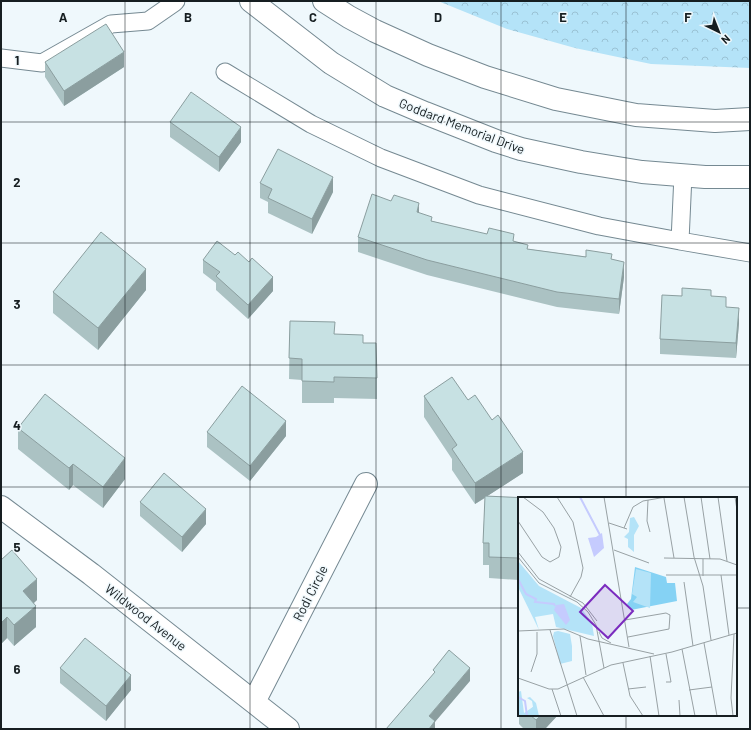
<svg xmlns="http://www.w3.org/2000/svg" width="751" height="730" font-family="Barlow,sans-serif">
  <defs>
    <pattern id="park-crowns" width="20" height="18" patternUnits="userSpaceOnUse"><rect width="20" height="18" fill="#b4e3f8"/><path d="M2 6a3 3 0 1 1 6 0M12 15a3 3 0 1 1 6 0" fill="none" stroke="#9ac2d4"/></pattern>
  </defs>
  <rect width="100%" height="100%" fill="#eff8fc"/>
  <path fill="url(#park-crowns)" d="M 438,1 L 750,1 L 750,68 L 651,64 L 575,48 L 507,29 Z"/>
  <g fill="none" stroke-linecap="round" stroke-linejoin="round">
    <g stroke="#758992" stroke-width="19">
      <path id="lane" d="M 1,58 L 42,63 L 111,24 L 148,21 L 174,3 L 176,1
        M 225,72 L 311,124 L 381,158 L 479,195 L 599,226 L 680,241
        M 683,175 L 680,241 L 750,253"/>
    </g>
    <g stroke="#758992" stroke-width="24">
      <path id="street" d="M 1,507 L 91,574 L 288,729
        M 254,702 L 366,484"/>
    </g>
    <g stroke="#758992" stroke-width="24">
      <path id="secondary" d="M 251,1 L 331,63 L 385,96 L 425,113 L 496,141 L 521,149 L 581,162 L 642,172 L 705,177 L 750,177
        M 324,1 L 349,17 L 375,31 L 428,55 L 485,77 L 556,99 L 636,115 L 715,121 L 750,119"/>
    </g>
    <use href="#lane" stroke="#fff" stroke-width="17"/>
    <use href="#street" stroke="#fff" stroke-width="22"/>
    <use href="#secondary" stroke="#fff" stroke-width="22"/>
  </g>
  <path fill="#abc2c3" d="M 45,62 L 124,67 L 64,106 L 45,77 Z
    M 170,122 L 241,142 L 219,172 L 170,137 Z
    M 260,183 L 333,192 L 312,234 L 268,213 L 268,202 L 260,198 Z
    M 419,213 L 432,221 L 514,242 L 528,249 L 612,260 L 624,277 L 619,314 L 557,307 L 427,275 L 358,252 L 358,237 Z
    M 235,255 L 249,262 L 273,291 L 248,319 L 216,290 L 216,283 L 203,273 L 203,260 Z
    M 146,290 L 98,350 L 53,313 L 53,292 Z
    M 682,296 L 711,296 L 726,307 L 739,323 L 736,358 L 660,354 L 660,339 Z
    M 290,321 L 363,343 L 377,378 L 377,399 L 334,398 L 334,403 L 302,403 L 302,380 L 289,379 Z
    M 424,396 L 468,400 L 523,473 L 487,496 L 519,498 L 519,580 L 489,578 L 489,565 L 483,565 L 483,543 L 485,498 L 475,504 L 452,470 L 452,459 L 424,417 Z
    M 18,428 L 125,479 L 103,508 L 73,485 L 69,490 L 18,449 Z
    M 207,432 L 286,436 L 250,481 L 207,447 Z
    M 140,502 L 206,524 L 182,552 L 140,516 Z
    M 1,560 L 37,600 L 34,603 L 36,627 L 14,646 L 7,638 L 1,644 Z
    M 60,668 L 131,690 L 106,721 L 60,683 Z
    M 519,705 L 519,715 L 558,715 L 545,729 L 524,729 L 519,724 Z"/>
  <path fill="#8b9e9f" d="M 124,52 L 124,67 L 64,106 L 64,91 Z
    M 241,127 L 241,142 L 219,172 L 219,157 Z
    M 333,177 L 333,192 L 312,234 L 312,219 Z
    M 419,203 L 419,218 L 417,212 Z
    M 624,262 L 624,277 L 619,314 L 619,299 Z
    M 146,269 L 146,290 L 98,350 L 98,328 Z
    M 273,277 L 273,291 L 248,319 L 248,305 Z
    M 739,308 L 739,323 L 736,358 L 736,343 Z
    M 286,421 L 286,436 L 250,481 L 250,466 Z
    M 523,452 L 523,473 L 475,504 L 475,483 Z
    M 125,458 L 125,479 L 103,508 L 103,487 Z
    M 73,464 L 73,485 L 69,490 L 69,468 Z
    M 206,509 L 206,524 L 182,552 L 182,537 Z
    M 37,579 L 37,600 L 23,612 L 23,591 Z
    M 36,606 L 36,627 L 14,646 L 14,625 Z
    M 7,617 L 7,638 L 1,644 L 1,623 Z
    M 470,668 L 470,681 L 435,722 L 435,729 L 429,729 L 429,716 Z
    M 131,675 L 131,690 L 106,721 L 106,706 Z
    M 541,715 L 558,715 L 545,729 L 536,729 L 536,720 Z"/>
  <path fill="#c7e1e3" stroke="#8b9e9f" d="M 106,24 L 124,52 L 64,91 L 45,62 Z
    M 191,92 L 241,127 L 219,157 L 170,122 Z
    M 278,149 L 333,177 L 312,219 L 268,198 L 272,189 L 260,183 Z
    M 372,194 L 391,201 L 394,195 L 419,203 L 417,212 L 432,217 L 431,221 L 487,234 L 489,228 L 514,234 L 513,241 L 528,245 L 527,249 L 586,257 L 586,250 L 612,254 L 611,259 L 624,262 L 619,299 L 557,292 L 427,260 L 358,237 Z
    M 101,232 L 146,269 L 98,328 L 53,292 Z
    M 217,241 L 235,255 L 238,252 L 249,262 L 252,258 L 273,277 L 248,305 L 216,276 L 220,272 L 203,260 Z
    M 682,288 L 711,290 L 711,296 L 726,297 L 726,307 L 739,308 L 736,343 L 660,339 L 662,295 L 682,296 Z
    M 290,321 L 335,322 L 334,334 L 363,335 L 363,343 L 376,343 L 377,378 L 334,377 L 334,382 L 302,381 L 302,359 L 289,358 Z
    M 452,377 L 468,400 L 475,395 L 492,420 L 498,415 L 523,452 L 475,483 L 452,449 L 457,445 L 424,396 Z
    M 242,386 L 286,421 L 250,466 L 207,432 Z
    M 45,394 L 125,458 L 103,487 L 73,464 L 69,468 L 18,428 Z
    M 164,473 L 206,509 L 182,537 L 140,502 Z
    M 485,496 L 529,498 L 519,498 L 519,558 L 489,557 L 489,543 L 483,543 Z
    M 12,550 L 37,579 L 23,591 L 36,606 L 14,625 L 7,617 L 1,623 L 1,560 Z
    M 85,638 L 131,675 L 106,706 L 60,668 Z
    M 449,650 L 470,668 L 429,716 L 435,721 L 429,729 L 386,729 L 435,672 L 433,670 Z
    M 530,715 L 541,715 L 536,720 Z"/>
  <path fill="none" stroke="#161e21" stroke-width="1" stroke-opacity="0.55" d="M 125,1 L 125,729M 250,1 L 250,729M 376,1 L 376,729M 501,1 L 501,729M 626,1 L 626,498M 1,122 L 750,122M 1,243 L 750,243M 1,365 L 750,365M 1,487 L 750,487M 1,608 L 519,608M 736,608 L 750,608M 626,715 L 626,729"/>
  <g text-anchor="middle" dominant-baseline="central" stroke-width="3" stroke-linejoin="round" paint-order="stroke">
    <g font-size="13" fill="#161e21" stroke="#eff8fc">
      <text transform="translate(462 126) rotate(21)">Goddard Memorial Drive</text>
      <text transform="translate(310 593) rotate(-63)">Rodi Circle</text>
      <text transform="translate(146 617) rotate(38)">Wildwood Avenue</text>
    </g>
  </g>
  <g transform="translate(518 497)">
    <rect width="219" height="219" fill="#eff8fc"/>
    <path d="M 117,70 L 148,80 L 149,86 L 157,86 L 159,104 L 113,113 L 109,107 L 113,102 Z" fill="#85d2f4"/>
    <path d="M 116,20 L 121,29 L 116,38 L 116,55 L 110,50 L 110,42 L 106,40 L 111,35 L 112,21 ZM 118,72 L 133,76 L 132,111 L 115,105 L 119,100 L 114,97 ZM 12,200 L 18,206 L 21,219 L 16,219 L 10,214 L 15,210 L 14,204 L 9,201 Z" fill="#b4e3f8"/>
    <path d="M 0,64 L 21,89 L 63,111 L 74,126 L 76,139 L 38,130 L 35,117 L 17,120 L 21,133 L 0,90 ZM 40,134 L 52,137 L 54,149 L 54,164 L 42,167 L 35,139 L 36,135 ZM 3,194 L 6,216 L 15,210 L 16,219 L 0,219 L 0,195 Z" fill="#b4e3f8"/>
    <path d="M 84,36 L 86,51 L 76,60 L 70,41 L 78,40 ZM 46,107 L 52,123 L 48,128 L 36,113 L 38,108 Z" fill="#c5cbfe"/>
    <path fill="none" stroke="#c5cbfe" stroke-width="2" d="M 62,0 L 82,38M 0,82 L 8,97 L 18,102 L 17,105 L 36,107 L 37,109M 0,200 L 7,204 L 9,219"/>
    <path fill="none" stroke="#98a1a4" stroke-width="1" d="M 39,0 L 55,25 L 65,71 L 63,80 L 52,100M 86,0 L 111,150M 166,0 L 176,60 L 185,89 L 193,143M 183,0 L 192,62M 200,0 L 209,64M 217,0 L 219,13M 146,1 L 156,61M 130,3 L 129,24 L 132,35M 0,24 L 24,60 L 32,65 L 41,60 L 43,50 L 36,31 L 25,15 L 5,0M 91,26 L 109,32M 106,31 L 115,10 L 125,4 L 148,0M 96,53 L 131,66M 0,55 L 21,82 L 65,106 L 79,124M 0,60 L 21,86 L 59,105 L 70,115 L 78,128 L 86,171M 146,61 L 202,62 L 219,68M 148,78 L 219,78M 203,78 L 211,138M 185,79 L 185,62M 166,85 L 175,149M 107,123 L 148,116 L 152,118 L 151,132 L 110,140M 32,133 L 59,219M 0,134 L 46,132 L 70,142 L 136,157M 81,135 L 84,141 L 93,146M 62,139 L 68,178M 186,146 L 199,219M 164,152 L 177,219M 132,159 L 141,219M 105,166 L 112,199 L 125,219M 13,175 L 19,157 L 19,135M 65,180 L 86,219M 0,181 L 31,192 L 40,192 L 93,168 L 154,155 L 219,136M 148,185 L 153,185 L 148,157M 34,192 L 43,219M 110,192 L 128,190M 171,193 L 194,190M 161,203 L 162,219M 215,219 L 213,201 L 216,137"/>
    <path fill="#7b2cbf" fill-opacity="0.15" stroke="#7b2cbf" stroke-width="2" d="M 87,88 L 115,114 L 90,141 L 62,115 Z"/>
    <rect width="219" height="219" fill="none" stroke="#161e21" stroke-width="2"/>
  </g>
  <g font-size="13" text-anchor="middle" font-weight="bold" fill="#161e21" stroke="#eff8fc" stroke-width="3" stroke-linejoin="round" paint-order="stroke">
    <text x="63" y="22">A</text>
    <text x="188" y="22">B</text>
    <text x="313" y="22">C</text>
    <text x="438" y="22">D</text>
    <text x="563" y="22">E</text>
    <text x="688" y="22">F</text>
    <text x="17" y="65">1</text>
    <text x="17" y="187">2</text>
    <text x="17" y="309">3</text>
    <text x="17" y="430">4</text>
    <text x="17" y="552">5</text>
    <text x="17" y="674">6</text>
  </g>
  <rect width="751" height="730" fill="none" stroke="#161e21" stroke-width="4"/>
  <g transform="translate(719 32) rotate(137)" stroke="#eff8fc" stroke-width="3" paint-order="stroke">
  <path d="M0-3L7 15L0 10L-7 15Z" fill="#161e21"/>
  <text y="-6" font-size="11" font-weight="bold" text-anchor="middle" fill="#161e21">N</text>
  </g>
</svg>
